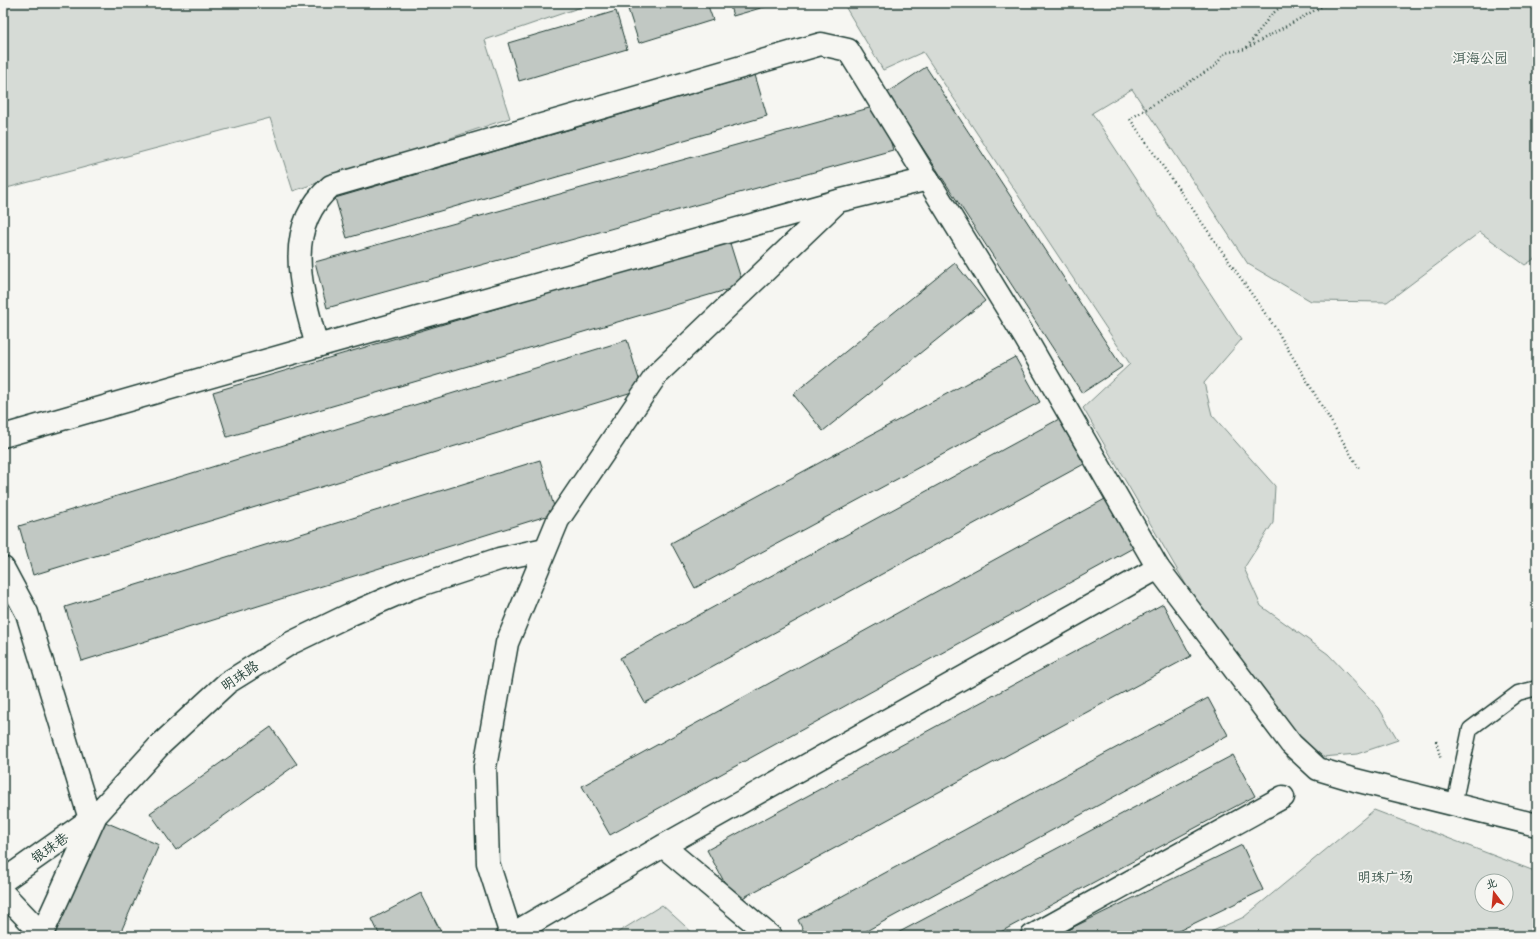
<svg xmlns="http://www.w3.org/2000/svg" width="1540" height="939" font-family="Sriracha,'LXGW WenKai TC',sans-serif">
  <rect width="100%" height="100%" fill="#f6f6f2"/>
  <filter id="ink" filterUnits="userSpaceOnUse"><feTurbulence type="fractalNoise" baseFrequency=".025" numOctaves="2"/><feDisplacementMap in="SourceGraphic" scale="8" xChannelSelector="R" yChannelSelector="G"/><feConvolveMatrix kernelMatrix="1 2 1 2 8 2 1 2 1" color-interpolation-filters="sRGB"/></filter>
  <g filter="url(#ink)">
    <path fill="#d6dbd6" stroke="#7a8c85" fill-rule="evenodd" d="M 3,3 L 588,3 L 587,5 L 485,40 L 510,118 L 293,191 L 270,118 L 3,189 Z
      M 843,3 L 1537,3 L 1537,257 L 1525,265 L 1480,232 L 1387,302 L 1311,301 L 1248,264 L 1132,89 L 1092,113 L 1241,340 L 1204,383 L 1212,415 L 1275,486 L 1273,523 L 1244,568 L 1261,606 L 1328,654 L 1379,708 L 1398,740 L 1357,754 L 1288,760 L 1083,408 L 1130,364 L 923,52 L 883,70 Z
      M 1374,810 L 1537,872 L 1537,936 L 1202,936 L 1244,917 ZM 1482,881 L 1506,881 L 1506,905 L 1482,905 Z
      M 662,905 L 696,936 L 612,936 Z"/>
    <path fill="#c1c8c3" stroke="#1f3d34" d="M 626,3 L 707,3 L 713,20 L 639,43 Z
      M 729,3 L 778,3 L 733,16 Z
      M 616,11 L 627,49 L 519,81 L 508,43 Z
      M 926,67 L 1122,367 L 1082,393 L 887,93 Z
      M 755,75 L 767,116 L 347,238 L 335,198 Z
      M 880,105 L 893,150 L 327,308 L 315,262 Z
      M 729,240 L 743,285 L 227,437 L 213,392 Z
      M 955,263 L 985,301 L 823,431 L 793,394 Z
      M 627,340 L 642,389 L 33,575 L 19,526 Z
      M 1015,357 L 1040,402 L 695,588 L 671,543 Z
      M 1059,419 L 1084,464 L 645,703 L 620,658 Z
      M 540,460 L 556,513 L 82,661 L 65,607 Z
      M 1105,499 L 1133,548 L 610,835 L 582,786 Z
      M 1163,604 L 1191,656 L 735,902 L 707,850 Z
      M 1208,698 L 1228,735 L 857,936 L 806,936 L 798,920 Z
      M 271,727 L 297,764 L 176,850 L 150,813 Z
      M 1233,755 L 1255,796 L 993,936 L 892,936 Z
      M 103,821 L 159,845 L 119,936 L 53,936 Z
      M 1242,845 L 1263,890 L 1168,936 L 1055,936 Z
      M 421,893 L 442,934 L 438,936 L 380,936 L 372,919 Z"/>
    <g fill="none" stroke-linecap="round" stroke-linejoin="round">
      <g stroke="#1f3d34" stroke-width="17">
        <path id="lane" d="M 1454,805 L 1470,729 L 1518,693 L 1537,688"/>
      </g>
      <g stroke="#1f3d34" stroke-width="25">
        <path id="street" d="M 3,436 L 317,346 L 838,201 L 928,179
          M 3,568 L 27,613 L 90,819
          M 663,846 L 770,936
          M 3,881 L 95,816
          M 3,893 L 42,934
          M 511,935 L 488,863 L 485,767 L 507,643 L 558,520 L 657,374 L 836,203
          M 41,936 L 96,815 L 160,745 L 227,683 L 291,643 L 349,615 L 411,588 L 499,559 L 545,549
          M 509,936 L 663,846 L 1158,568
          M 1032,936 L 1283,797"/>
      </g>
      <g stroke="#1f3d34" stroke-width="25">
        <path id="secondary" d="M 317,346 C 302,291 281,229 331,186 L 821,44 L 848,50 L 1026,339 L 1158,568 L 1291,744 L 1318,769 L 1355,780 L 1537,825"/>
      </g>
      <path stroke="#1f3d34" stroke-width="2.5" stroke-dasharray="1 3" stroke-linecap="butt" d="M 1328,3 L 1245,49 L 1225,53 L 1215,66 L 1130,119 L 1276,329 L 1360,470
        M 1247,47 L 1271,15 L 1283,5 L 1282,3
        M 1436,741 L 1441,760"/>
      <use href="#lane" stroke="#f6f6f2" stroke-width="14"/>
      <use href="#street" stroke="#f6f6f2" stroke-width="22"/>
      <use href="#secondary" stroke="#f6f6f2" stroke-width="22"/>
    </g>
  </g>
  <g text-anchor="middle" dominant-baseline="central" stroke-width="3.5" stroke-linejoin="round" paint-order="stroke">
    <g font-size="14" fill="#445d54" stroke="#f6f6f2">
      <text x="1480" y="58">洱海公园</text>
      <text x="1385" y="877">明珠广场</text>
    </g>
    <g font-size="14" fill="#1f3d34" stroke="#f6f6f2">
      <text transform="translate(240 676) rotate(-34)">明珠路</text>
      <text transform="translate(50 848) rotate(-35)">银珠巷</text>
    </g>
  </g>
  <rect width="1540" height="939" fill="none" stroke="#f6f6f2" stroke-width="16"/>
  <rect x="8" y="8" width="1524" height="923" fill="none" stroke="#1f3d34" stroke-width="1.5" filter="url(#ink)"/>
  <g transform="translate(1494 893) rotate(344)"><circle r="19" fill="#f6f6f2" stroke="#a0aca6"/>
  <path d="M0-3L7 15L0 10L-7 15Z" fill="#c8321e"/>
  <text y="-6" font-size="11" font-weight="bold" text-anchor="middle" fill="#1f3d34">北</text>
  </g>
</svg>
